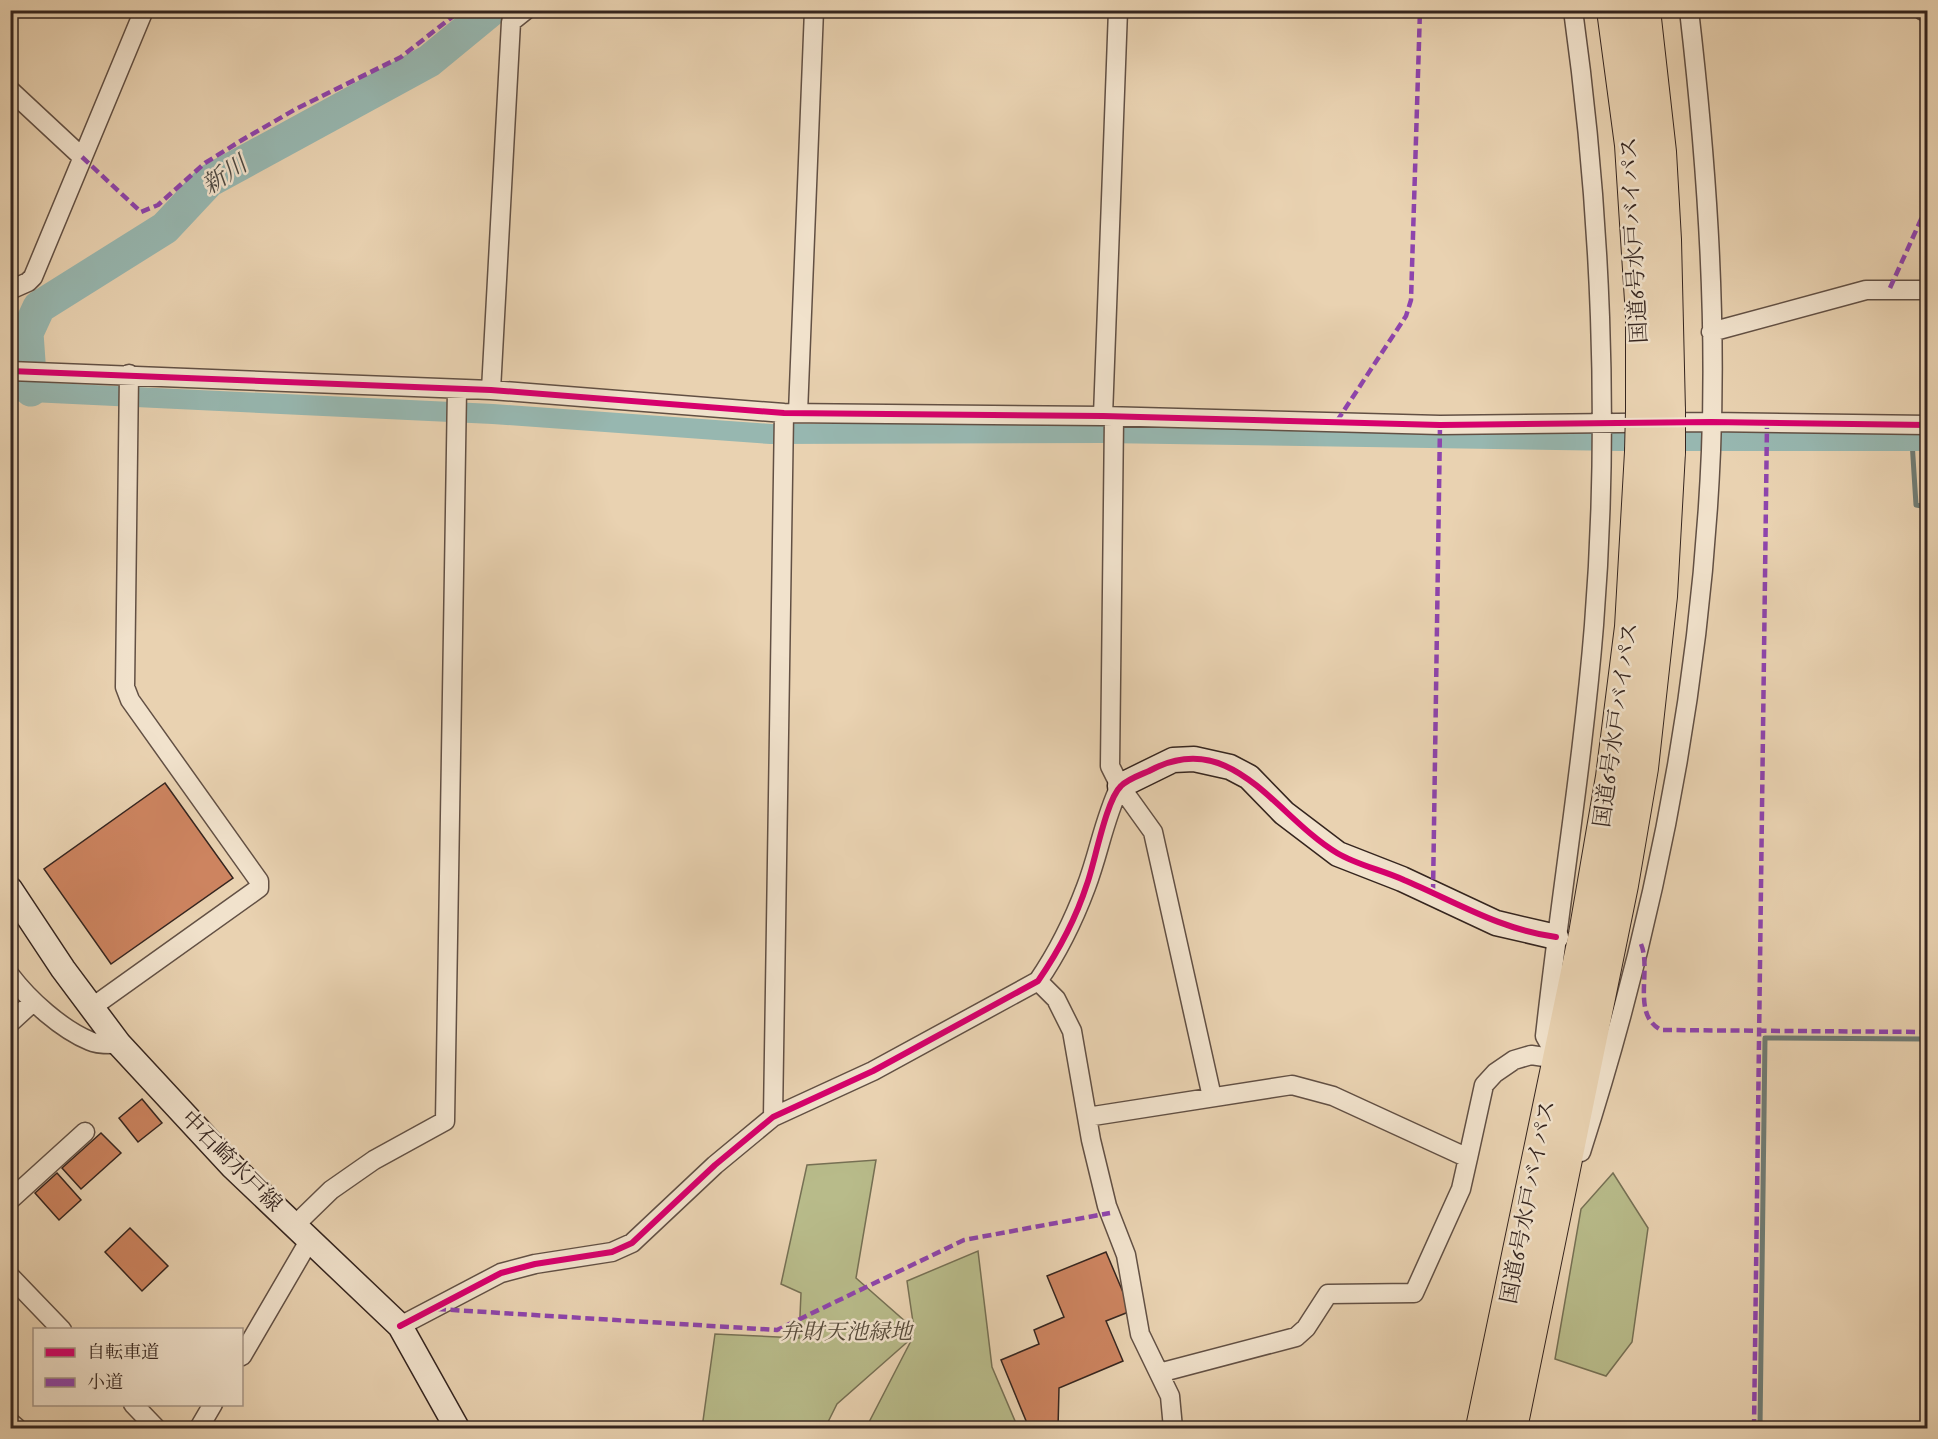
<svg xmlns="http://www.w3.org/2000/svg" width="1938" height="1439" font-family="'IM FELL English','Noto Serif JP',serif">
  <rect width="100%" height="100%" fill="#e9d2b1"/>
  <filter id="stains"><feTurbulence type="fractalNoise" baseFrequency=".00333" numOctaves="4"/><feColorMatrix values="0 0 0 0 .2 0 0 0 0 .09 0 0 0 0 .02 0 0 0 .5 -.17"/></filter>
  <radialGradient id="worn" r=".72"><stop offset=".6" stop-color="#630" stop-opacity="0"/><stop offset="1" stop-color="#630" stop-opacity=".3"/></radialGradient>
  <path fill="#b8bb8a" stroke="#767054" stroke-width="1.5" d="M 876,1160 L 856,1278 L 914,1329 L 907,1281 L 978,1251 L 992,1367 L 1018,1428 L 866,1428 L 913,1337 L 837,1404 L 825,1428 L 702,1428 L 715,1334 L 799,1338 L 801,1293 L 781,1284 L 807,1165 Z
    M 1613,1173 L 1648,1228 L 1632,1342 L 1606,1376 L 1555,1359 L 1581,1209 Z"/>
  <g fill="none" stroke-linecap="round" stroke-linejoin="round">
    <path stroke="#707d76" stroke-width="5" d="M 1912,441 L 1916,505 L 1928,507
      M 1924,1020 L 1928,666
      M 1760,1428 L 1765,1038 L 1923,1039 L 1923,1037"/>
    <path stroke="#97b7b0" stroke-width="20" d="M 10,391 L 493,414 L 771,434 L 1102,433 L 1621,441 L 1928,441"/>
    <path stroke="#97b7b0" stroke-width="33" d="M 31,390 L 27,333 L 39,307 L 165,228 L 209,181 L 429,61 L 491,10"/>
  </g>
  <path fill="#cd8460" stroke="#35251f" stroke-width="1.5" d="M 165,783 L 233,878 L 111,964 L 44,869 Z
    M 142,1099 L 162,1123 L 138,1142 L 119,1118 Z
    M 101,1133 L 121,1153 L 81,1189 L 62,1168 Z
    M 57,1173 L 81,1200 L 59,1220 L 35,1193 Z
    M 130,1228 L 168,1266 L 142,1291 L 105,1252 Z
    M 1106,1252 L 1131,1311 L 1106,1321 L 1123,1361 L 1059,1388 L 1058,1428 L 1029,1428 L 1001,1360 L 1039,1344 L 1034,1330 L 1064,1317 L 1047,1276 Z"/>
  <g fill="none" stroke-linecap="round" stroke-linejoin="round">
    <g stroke="#625044" stroke-width="21">
      <path id="street" d="M 1922,10 L 1928,13
        M 10,90 L 82,157
        M 10,290 L 28,282 L 33,277 L 144,10
        M 1711,332 L 1866,290 L 1928,290
        M 10,371 L 491,390 L 784,413 L 1103,416 L 1440,425 L 1711,422 L 1928,425
        M 491,390 L 511,22 L 526,10
        M 798,413 L 814,10
        M 1103,416 L 1118,10
        M 1114,417 L 1110,766 L 1120,786 L 1153,832 L 1212,1097
        M 10,975 C 29,1000 61,1029 90,1041 C 98,1045 110,1044 119,1044
        M 1038,981 L 1056,999 L 1072,1031 L 1091,1140 L 1107,1206 L 1126,1255 L 1140,1334 L 1170,1396 L 1173,1428
        M 91,1008 L 259,888 L 259,881 L 130,700 L 125,687 L 129,374
        M 10,1023 L 33,1002
        M 1558,1059 L 1545,1036 C 1560,899 1583,762 1594,625 C 1610,424 1601,210 1573,10
        M 773,1117 L 784,413
        M 1087,1117 L 1292,1085 L 1333,1096 L 1468,1158 L 1484,1085 L 1495,1073 L 1514,1060 L 1531,1055 L 1558,1059
        M 1581,1152 C 1654,925 1701,689 1711,451 C 1717,304 1706,156 1689,10
        M 10,1200 L 85,1132
        M 295,1225 L 331,1190 L 374,1160 L 445,1121 L 457,389
        M 10,1276 L 62,1330
        M 400,1326 L 501,1273 L 535,1264 L 612,1252 L 632,1243 L 715,1165 L 773,1117 L 873,1071 L 1038,981 C 1058,952 1074,919 1086,887 C 1099,853 1104,819 1120,786
        M 242,1356 L 309,1241
        M 1159,1373 L 1296,1337 L 1306,1328 L 1328,1294 L 1414,1293 L 1461,1189 L 1468,1158
        M 133,1404 L 156,1428
        M 10,1422 L 17,1428
        M 199,1428 L 213,1404"/>
    </g>
    <g stroke="#35251f" stroke-width="27">
      <path id="secondary" d="M 1120,786 L 1173,760 L 1194,759 L 1230,767 L 1249,777 L 1284,813 L 1338,854 L 1402,879 L 1496,923 L 1556,937
        M 10,889 L 63,969 L 119,1044 L 233,1167 L 400,1326 L 457,1428"/>
    </g>
    <g stroke="#35251f" stroke-width="34">
      <path id="highway" d="M 1613,10 L 1631,145 L 1642,316 L 1642,411
        M 1644,10 L 1660,152 L 1665,240 L 1669,411
        M 1482,1428 L 1585,934 L 1612,777 L 1631,627 L 1641,452
        M 1511,1428 L 1622,885 L 1642,768 L 1661,596 L 1669,452"/>
    </g>
    <use href="#street" stroke="#f1e2cc" stroke-width="18"/>
    <use href="#secondary" stroke="#f1e2cc" stroke-width="24"/>
    <use href="#highway" stroke="#e9d2b1" stroke-width="32"/>
    <g stroke="#35251f" stroke-width="34" stroke-linecap="butt">
      <path id="highway-bridge" d="M 1669,411 L 1669,452
        M 1641,452 L 1642,411"/>
    </g>
    <use href="#highway-bridge" stroke="#e9d2b1" stroke-width="32"/>
    <path stroke="#8e44ad" stroke-width="4.5" stroke-dasharray="9 4.5" stroke-linecap="butt" d="M 82,157 L 141,212 L 158,205 L 205,163 L 242,140 L 294,110 L 401,57 L 461,10
      M 1890,288 L 1928,204
      M 1337,421 L 1406,316 L 1411,300 L 1420,10
      M 1433,893 L 1440,425
      M 1641,944 C 1652,971 1631,1014 1661,1030 L 1928,1032
      M 437,1309 L 777,1330 L 964,1240 L 1110,1213
      M 1754,1428 L 1767,423"/>
    <g stroke="#f1e2cc" stroke-width="10">
      <path id="cycleway" d="M 10,371 L 491,390 L 784,413 L 1103,416 L 1440,425 L 1711,422 L 1928,425
        M 400,1326 L 501,1273 L 535,1264 L 612,1252 L 632,1243 L 715,1165 L 773,1117 L 873,1071 L 1038,981 C 1058,952 1076,918 1087,884 C 1095,862 1106,800 1121,786 C 1128,779 1140,775 1149,771 C 1232,726 1275,816 1337,853 C 1357,865 1382,870 1404,880 C 1454,901 1501,930 1556,937"/>
    </g>
    <use href="#cycleway" stroke="#d6006c" stroke-width="6"/>
  </g>
  <g text-anchor="middle" dominant-baseline="central" stroke-width="5" stroke-linejoin="round" paint-order="stroke">
    <g font-size="22" fill="#35251f" stroke="#f1e2cc">
      <text transform="translate(1635 240) rotate(-93)">国道6号水戸バイパス</text>
      <text transform="translate(1617 725) rotate(-82)">国道6号水戸バイパス</text>
      <text transform="translate(231 1162) rotate(45)">中石崎水戸線</text>
      <text transform="translate(1529 1202) rotate(-79)">国道6号水戸バイパス</text>
    </g>
    <g font-size="22" font-style="italic" fill="#564a3a" stroke="#f1e2cc">
      <text x="846" y="1333">弁財天池緑地</text>
    </g>
    <g font-size="24" font-style="italic" fill="#4e4a43" stroke="#f1e2cc">
      <text transform="translate(225 176) rotate(-34)">新川</text>
    </g>
  </g>
  <rect width="1938" height="1439" fill="none" stroke="#e9d2b1" stroke-width="36"/>
  <rect x="12" y="12" width="1914" height="1415" fill="none" stroke="#35251f" stroke-width="3"/>
  <rect x="18" y="18" width="1902" height="1403" fill="none" stroke="#35251f" stroke-width="1.5"/>
  <rect x="33" y="1328" width="210" height="78" fill="#f1e2cc" stroke="#a69687" stroke-width="1.5"/>
  <rect x="45" y="1348" width="30" height="9" fill="#d6006c" stroke="#a69687" stroke-width="1.5"/>
  <text x="87" y="1358" font-size="18" fill="#35251f">自転車道</text>
  <rect x="45" y="1378" width="30" height="9" fill="#8e44ad" stroke="#a69687" stroke-width="1.5"/>
  <text x="87" y="1388" font-size="18" fill="#35251f">小道</text>
  <rect width="100%" height="100%" filter="url(#stains)"/>
  <rect width="100%" height="100%" fill="url(#worn)"/>
</svg>
